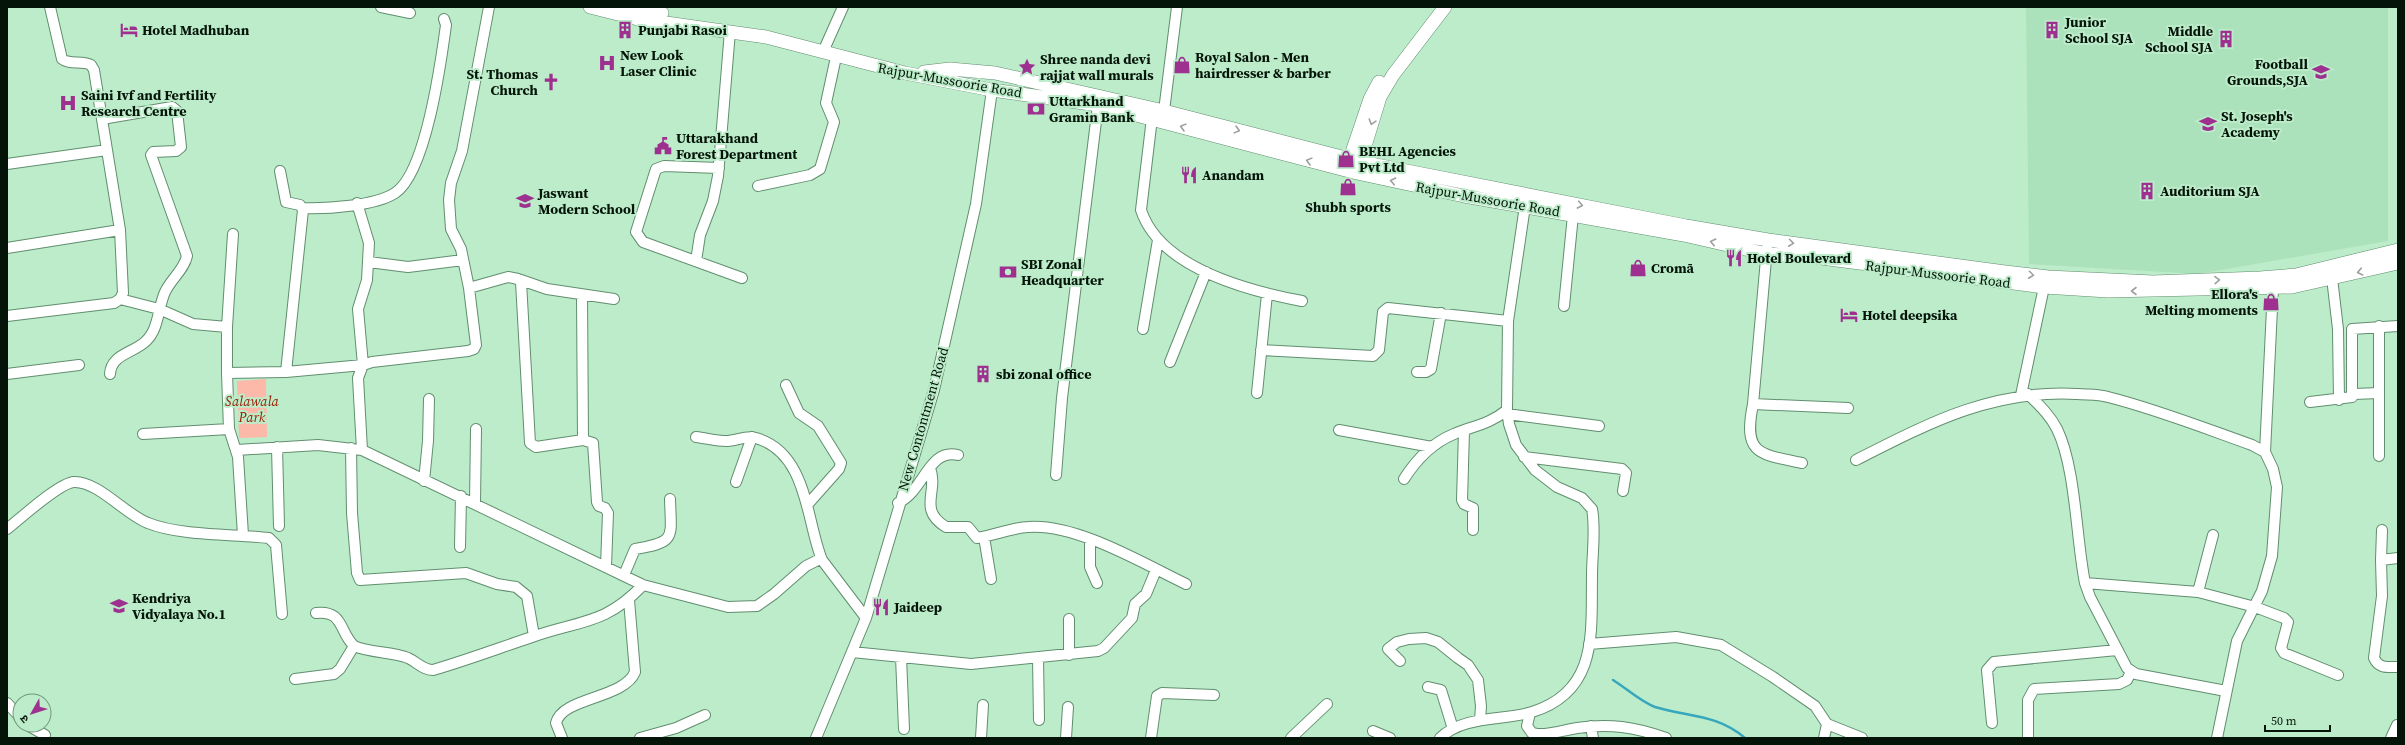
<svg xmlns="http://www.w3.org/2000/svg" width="2405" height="745" font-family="'Source Serif 4','Noto Sans Devanagari',serif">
  <rect width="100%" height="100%" fill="#bcecc9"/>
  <path fill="#abe2bb" d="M 2026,7 L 2388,7 L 2388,241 L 2198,274 L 2029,264 Z"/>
  <path fill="#fcb8a8" d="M 266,379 L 267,437 L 239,438 L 237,381 Z"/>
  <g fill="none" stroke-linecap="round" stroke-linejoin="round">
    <path stroke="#36a7bd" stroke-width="2.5" d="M 1613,680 C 1626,688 1641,702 1655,707 C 1688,717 1717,714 1745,738"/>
    <g stroke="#618e6f" stroke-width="12">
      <path id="minor" d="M 381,7 L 410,13
        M 826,45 L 843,7
        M 1164,111 L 1177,7
        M 1152,118 L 1141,210 C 1160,268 1249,291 1302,301
        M 102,119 L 172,107 L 177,111 L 181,147 L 176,151 L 153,152 L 151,155 L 187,256 C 184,270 171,279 165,292 C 158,307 159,329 146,341 C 134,353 111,354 110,374
        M 7,164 L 107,150
        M 719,168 L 664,166 L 656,169 L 636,232 L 643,242 L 742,278
        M 280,171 L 286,202 L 300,205 L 303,210 L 286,372
        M 758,186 L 810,175 L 820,169 L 834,122 L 826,103 L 836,57
        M 302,208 C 326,209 375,206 395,193 C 426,173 441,62 446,25 L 444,19
        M 233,234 L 227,327 L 227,373 L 229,429 L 238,457 L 243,535
        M 7,248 L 120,230
        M 1767,248 L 1753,404 C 1743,454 1758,454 1802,463
        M 696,261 L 700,235 L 713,201 L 718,176 L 730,31
        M 369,262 L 408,267 L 463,260
        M 2332,278 L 2338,329 L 2339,400
        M 518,279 L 547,289 L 614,299
        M 469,288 L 508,277 L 518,279 L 521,282 L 530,443 L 536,447 L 583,440 L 593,443 L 597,502 L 599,506 L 605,508 L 608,513 L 606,566
        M 582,295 L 583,440
        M 120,299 L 159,309 L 193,324 L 227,327
        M 1564,306 L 1573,215
        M 7,316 L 114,303 L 120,299 L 123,293 L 120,230 L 94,70 L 91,65 C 83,60 69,65 62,59 L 50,7
        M 1143,329 L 1158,240
        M 1261,350 L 1373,356 L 1379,350 L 1383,312 L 1388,308 L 1508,321
        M 1170,362 L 1206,272
        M 1417,372 L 1426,372 L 1431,369 L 1441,313
        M 227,373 L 286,372 L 363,365 L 358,309 L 367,280 L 369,243 L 357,203
        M 7,374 L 79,365
        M 786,385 L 799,413 L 818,426 L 841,463 L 839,469 L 808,504
        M 1257,393 L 1267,294
        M 2028,394 C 2039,405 2050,415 2057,429 C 2076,468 2076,539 2085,583 L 2090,597 L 2127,668 L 2136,674 L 2226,691
        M 2354,394 L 2379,393
        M 2021,395 L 2044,287
        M 2310,402 L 2352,397 L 2352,329 L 2398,326
        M 1753,404 L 1848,408
        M 1507,414 L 1599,426
        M 1339,430 L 1432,447
        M 1464,431 L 1462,500 L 1464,504 L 1473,508 L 1473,530
        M 143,434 L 229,429
        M 696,437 C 706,438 716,441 726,441 C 736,441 746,435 756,438 C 808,453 806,521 822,560
        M 277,447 L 279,526
        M 351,448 L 352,513 L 357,573 L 360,580 L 466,573 L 497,584 L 516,587 L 527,596 L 534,636
        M 237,450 L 318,445 L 362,450 L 643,585 L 728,607 L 757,606 L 774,594 L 806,566 L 818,560 L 822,560 L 866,618
        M 362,450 L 358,378 L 363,365 L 372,362 L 468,351 L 474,349 L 476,345 L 469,288 L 461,249 L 451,229 L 449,200 L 451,183 L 462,151 L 489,7
        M 2265,452 L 2273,288
        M 2379,456 L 2379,326
        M 1524,457 L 1622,469 L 1626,473 L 1623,491
        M 1856,460 C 1929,423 1993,389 2077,394 C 2087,395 2098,394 2108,397 C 2156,409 2204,428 2252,445 L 2265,452 L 2273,469 L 2277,487 L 2272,556 L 2262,591 L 2237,641 L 2217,738
        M 930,468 C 939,492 917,509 946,527 L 968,527 L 977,538 C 995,535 1011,528 1028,527 C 1076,523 1144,564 1186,584
        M 1056,475 L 1062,398 L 1098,105
        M 1404,479 C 1416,460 1432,443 1454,434 C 1473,426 1490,424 1507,410
        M 424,481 L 428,441 L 429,399
        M 736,482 L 752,437
        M 475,503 L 476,429
        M 898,503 C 925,490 928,448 958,455
        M 7,529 C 21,518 59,483 74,482 C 98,481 126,515 148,523 C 180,536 233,534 269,538 L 276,545 L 282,614
        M 2382,530 L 2381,560 L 2398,558
        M 984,537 L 991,579
        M 1090,540 L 1090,567 L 1097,583
        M 460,547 L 461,496
        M 2381,560 L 2382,596 L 2374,658 C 2379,669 2388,667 2398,667
        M 624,575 L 635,549 C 677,542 671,538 670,499
        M 2085,583 L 2198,592 L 2255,607 L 2284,618 L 2288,622 L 2281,648 L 2284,653 L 2338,675
        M 2198,592 L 2213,535
        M 316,613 C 344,610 339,632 354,646 C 371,653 393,652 408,658 C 417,662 423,670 433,670 C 467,660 499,648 532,637 C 580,620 605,625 643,585
        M 1589,644 L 1676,637 L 1721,645 L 1773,677 L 1815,706 L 1827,724 L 1824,738
        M 852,652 L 971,664 L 1098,651 L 1104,648 L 1132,618 L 1135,604 L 1146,594 L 1156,570
        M 1069,655 L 1069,619
        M 901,657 L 904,729
        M 1038,657 L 1039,720
        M 1400,661 L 1388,649 L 1397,642 L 1409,639 L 1426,638 L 1438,642 L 1458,658 L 1468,665 L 1478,680 L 1481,706 L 1480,720
        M 295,679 L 334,674 L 340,669 L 354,646
        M 1428,687 L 1441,690 L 1453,729
        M 7,703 L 20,717
        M 1530,713 L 1527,726 L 1532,733 L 1537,734 C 1550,735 1564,730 1577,728 C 1609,723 1635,727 1666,738
        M 1992,723 L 1987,670 L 1994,662 L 2117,650
        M 1827,724 L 1862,738
        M 27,725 L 45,735
        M 1591,726 L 1593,738
        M 1373,731 L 1390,738
        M 562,738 L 556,723 C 562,697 624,699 635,672 L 629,600
        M 640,738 L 676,728 L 705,715
        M 816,738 L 866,618 L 934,390 L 976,204 L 992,90
        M 981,738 L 983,705
        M 1066,738 L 1068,707
        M 1151,738 L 1157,696 L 1162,693 L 1214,695
        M 1291,738 L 1327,704
        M 1440,738 C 1464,715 1503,721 1532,712 C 1599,691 1591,632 1592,575 C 1592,554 1596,530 1592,509 L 1582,498 L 1557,487 L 1535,470 L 1516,445 L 1509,424 L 1507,410 L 1508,321 L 1525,206
        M 2028,738 L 2028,700 L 2034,689 L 2119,684 L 2127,680 L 2131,672
        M 2391,738 L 2397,725"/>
    </g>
    <g stroke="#618e6f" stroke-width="14">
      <path id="major" d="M 590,7 L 638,19 L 766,37 L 905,73 L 992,90 L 1098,105 L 1357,173 L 1464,196 L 1684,235 L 1767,254 L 1806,256 L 2044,287 L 2108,291 L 2292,287 L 2398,263
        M 626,7 L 662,13
        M 924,72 L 950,69 L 995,73 L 1164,111 L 1361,162 L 1686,226 L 1768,240 L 2005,272 L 2048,277 L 2153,282 L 2260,278 L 2296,275 L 2398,250
        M 1347,167 L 1370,99 L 1379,82
        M 1358,169 L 1380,97 L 1393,75 L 1445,7"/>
    </g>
    <use href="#minor" stroke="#fff" stroke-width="10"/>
    <use href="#major" stroke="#fff" stroke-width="13"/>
  </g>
  <defs><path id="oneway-chevron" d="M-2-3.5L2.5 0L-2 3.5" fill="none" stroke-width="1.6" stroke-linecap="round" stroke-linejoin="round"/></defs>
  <g stroke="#9ba19d">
    <use href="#oneway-chevron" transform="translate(1372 122) rotate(107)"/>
    <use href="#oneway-chevron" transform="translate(1183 127) rotate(-165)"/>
    <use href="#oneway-chevron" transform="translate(1237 130) rotate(15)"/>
    <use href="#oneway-chevron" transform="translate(1309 161) rotate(-165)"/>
    <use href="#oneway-chevron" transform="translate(1393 181) rotate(-168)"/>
    <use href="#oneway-chevron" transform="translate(1580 205) rotate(11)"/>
    <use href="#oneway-chevron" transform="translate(1713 242) rotate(-167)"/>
    <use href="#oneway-chevron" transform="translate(1791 243) rotate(8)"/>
    <use href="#oneway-chevron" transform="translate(2360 272) rotate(167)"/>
    <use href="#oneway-chevron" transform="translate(2031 275) rotate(7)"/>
    <use href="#oneway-chevron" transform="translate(2217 280) rotate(-2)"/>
    <use href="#oneway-chevron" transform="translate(2134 291) rotate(-180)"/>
  </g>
  <defs>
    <g id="hotel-bare" transform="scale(1.38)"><path d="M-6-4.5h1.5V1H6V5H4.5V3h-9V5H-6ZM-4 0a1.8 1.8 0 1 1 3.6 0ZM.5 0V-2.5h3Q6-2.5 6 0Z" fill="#9e3190" stroke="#bcecc9" stroke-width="2.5" paint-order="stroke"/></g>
    <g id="building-bare" transform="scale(1.38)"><path d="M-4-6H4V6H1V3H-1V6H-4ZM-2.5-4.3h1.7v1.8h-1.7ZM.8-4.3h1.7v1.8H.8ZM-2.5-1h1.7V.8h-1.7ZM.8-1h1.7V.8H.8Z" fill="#9e3190" stroke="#bcecc9" stroke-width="2.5" paint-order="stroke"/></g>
    <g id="hospital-bare" transform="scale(1.38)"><path d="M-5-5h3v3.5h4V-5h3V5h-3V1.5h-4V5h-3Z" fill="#9e3190" stroke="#bcecc9" stroke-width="2.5" paint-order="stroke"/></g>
    <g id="shop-bare" transform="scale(1.38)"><path d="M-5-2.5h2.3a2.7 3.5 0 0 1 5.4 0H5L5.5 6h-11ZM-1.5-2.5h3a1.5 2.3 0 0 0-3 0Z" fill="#9e3190" stroke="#bcecc9" stroke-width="2.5" paint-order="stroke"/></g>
    <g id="sight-bare" transform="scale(1.38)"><path d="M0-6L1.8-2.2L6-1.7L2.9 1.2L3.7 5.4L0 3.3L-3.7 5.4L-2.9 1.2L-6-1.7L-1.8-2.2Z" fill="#9e3190" stroke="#bcecc9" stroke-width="2.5" paint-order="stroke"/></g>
    <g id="school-bare" transform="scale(1.38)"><path d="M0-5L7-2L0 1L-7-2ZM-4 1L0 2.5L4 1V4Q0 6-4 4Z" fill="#9e3190" stroke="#bcecc9" stroke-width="2.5" paint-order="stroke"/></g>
    <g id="church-bare" transform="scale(1.38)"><path d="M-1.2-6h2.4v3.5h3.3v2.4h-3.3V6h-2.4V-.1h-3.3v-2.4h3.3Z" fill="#9e3190" stroke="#bcecc9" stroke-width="2.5" paint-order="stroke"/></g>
    <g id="bank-bare" transform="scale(1.38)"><path d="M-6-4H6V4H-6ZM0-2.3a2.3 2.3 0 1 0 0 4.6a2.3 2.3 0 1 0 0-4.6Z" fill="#9e3190" stroke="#bcecc9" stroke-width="2.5" paint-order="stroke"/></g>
    <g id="civic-bare" transform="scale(1.38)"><path d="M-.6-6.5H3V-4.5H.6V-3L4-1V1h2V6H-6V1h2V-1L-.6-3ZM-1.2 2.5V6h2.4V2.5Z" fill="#9e3190" stroke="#bcecc9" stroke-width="2.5" paint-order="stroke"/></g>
    <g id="restaurant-bare" transform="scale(1.38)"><path d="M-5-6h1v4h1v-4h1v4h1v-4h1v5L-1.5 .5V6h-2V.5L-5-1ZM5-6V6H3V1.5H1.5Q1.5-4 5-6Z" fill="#9e3190" stroke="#bcecc9" stroke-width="2.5" paint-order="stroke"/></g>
  </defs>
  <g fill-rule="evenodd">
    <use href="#hotel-bare" x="129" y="30"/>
    <use href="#building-bare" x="625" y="30"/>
    <use href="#building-bare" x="2052" y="30"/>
    <use href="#building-bare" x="2226" y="39"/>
    <use href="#hospital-bare" x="607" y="63"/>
    <use href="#shop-bare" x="1182" y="65"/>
    <use href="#sight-bare" x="1027" y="67"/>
    <use href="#school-bare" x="2321" y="72"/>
    <use href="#church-bare" x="551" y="82"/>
    <use href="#hospital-bare" x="68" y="103"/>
    <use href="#bank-bare" x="1036" y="109"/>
    <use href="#school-bare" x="2208" y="124"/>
    <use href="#civic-bare" x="663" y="146"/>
    <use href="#shop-bare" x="1346" y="159"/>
    <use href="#restaurant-bare" x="1189" y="175"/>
    <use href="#shop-bare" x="1348" y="187"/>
    <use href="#building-bare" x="2147" y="191"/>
    <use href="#school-bare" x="525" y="201"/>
    <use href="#restaurant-bare" x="1734" y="258"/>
    <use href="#shop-bare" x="1638" y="268"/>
    <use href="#bank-bare" x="1008" y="272"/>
    <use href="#shop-bare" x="2271" y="302"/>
    <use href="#hotel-bare" x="1849" y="315"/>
    <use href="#building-bare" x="983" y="374"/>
    <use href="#school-bare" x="119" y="606"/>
    <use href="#restaurant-bare" x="881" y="607"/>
  </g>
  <g text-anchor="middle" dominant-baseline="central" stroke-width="4" stroke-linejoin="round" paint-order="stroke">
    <g font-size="14" font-weight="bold" fill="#041409" stroke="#bcecc9" text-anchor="start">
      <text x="2065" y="22">Junior<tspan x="2065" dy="16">School SJA</tspan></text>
      <text x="142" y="30">Hotel Madhuban</text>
      <text x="638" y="30">Punjabi Rasoi</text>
      <text x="2213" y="31" text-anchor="end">Middle<tspan x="2213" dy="16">School SJA</tspan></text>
      <text x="620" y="55">New Look<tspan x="620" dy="16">Laser Clinic</tspan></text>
      <text x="1195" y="57">Royal Salon - Men<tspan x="1195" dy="16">hairdresser &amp; barber</tspan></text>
      <text x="1040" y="59">Shree nanda devi<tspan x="1040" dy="16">rajjat wall murals</tspan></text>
      <text x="2308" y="64" text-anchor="end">Football<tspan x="2308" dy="16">Grounds,SJA</tspan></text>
      <text x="538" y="74" text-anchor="end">St. Thomas<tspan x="538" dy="16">Church</tspan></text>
      <text x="81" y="95">Saini Ivf and Fertility<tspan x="81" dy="16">Research Centre</tspan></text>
      <text x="1049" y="101">Uttarkhand<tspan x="1049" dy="16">Gramin Bank</tspan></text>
      <text x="2221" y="116">St. Joseph's<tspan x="2221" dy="16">Academy</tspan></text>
      <text x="676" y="138">Uttarakhand<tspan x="676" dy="16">Forest Department</tspan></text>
      <text x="1359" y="151">BEHL Agencies<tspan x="1359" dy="16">Pvt Ltd</tspan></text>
      <text x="1202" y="175">Anandam</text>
      <text x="2160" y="191">Auditorium SJA</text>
      <text x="538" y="193">Jaswant<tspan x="538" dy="16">Modern School</tspan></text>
      <text x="1348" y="207" text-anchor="middle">Shubh sports</text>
      <text x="1747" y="258">Hotel Boulevard</text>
      <text x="1021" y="264">SBI Zonal<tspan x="1021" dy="16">Headquarter</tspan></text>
      <text x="1651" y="268">Cromā</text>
      <text x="2258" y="294" text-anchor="end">Ellora's<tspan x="2258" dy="16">Melting moments</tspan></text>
      <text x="1862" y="315">Hotel deepsika</text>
      <text x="996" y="374">sbi zonal office</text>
      <text x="132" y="598">Kendriya<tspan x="132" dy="16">Vidyalaya No.1</tspan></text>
      <text x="894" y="607">Jaideep</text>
    </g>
    <g font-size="14" fill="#041409" stroke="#bcecc9">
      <text transform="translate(950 80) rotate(10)">Rajpur-Mussoorie Road</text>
      <text transform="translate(1488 199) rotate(10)">Rajpur-Mussoorie Road</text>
      <text transform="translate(1938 274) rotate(7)">Rajpur-Mussoorie Road</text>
      <text transform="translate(923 419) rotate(-74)">New Contontment Road</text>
    </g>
    <g font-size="14" font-style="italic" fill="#961e00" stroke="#bcecc9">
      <text x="252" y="401">Salawala<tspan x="252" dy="16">Park</tspan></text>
    </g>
  </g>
  <rect width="2405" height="745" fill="none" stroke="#041409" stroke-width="16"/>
  <g transform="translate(32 713) rotate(231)"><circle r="19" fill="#bcecc9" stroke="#72967c"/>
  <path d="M0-3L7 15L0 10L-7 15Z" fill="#9e3190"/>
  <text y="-6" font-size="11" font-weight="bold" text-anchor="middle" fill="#041409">उ</text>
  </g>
  <path d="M2265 725v6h65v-6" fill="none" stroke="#041409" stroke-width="2"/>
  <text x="2271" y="725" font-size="12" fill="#041409" stroke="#bcecc9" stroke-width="3" paint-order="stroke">50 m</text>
</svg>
